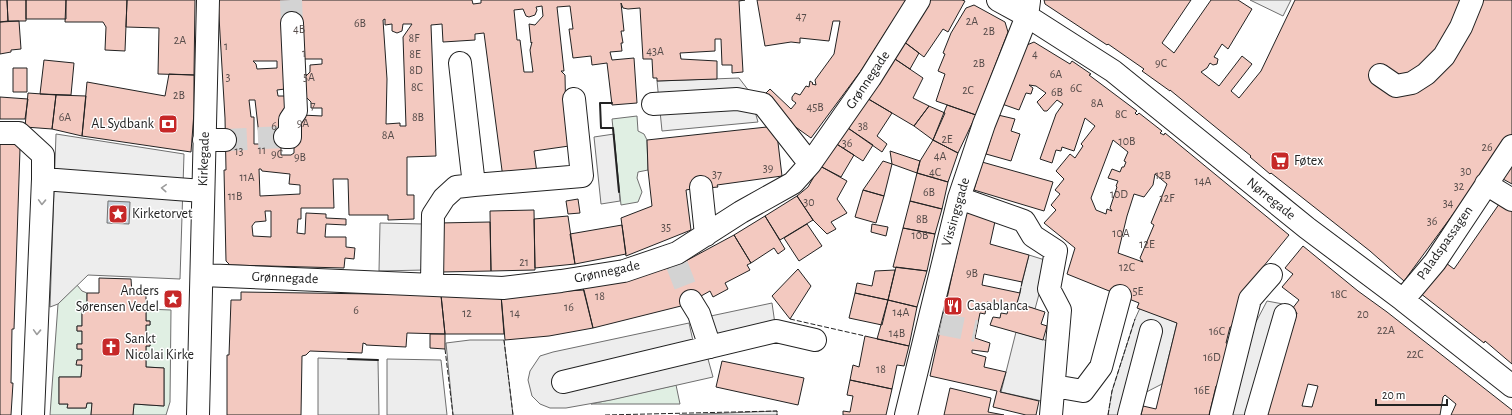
<svg xmlns="http://www.w3.org/2000/svg" width="1512" height="415" font-family="'Alegreya Sans',sans-serif">
  <rect width="100%" height="100%" fill="#fff"/>
  <path fill="#e0efe3" stroke="#6f6f6f" d="M 637,116 L 638,131 L 644,134 L 647,140 L 648,170 L 638,172 L 637,178 L 642,192 L 638,202 L 621,205 L 612,119 Z
    M 77,285 L 82,291 L 87,293 L 87,306 L 82,306 L 82,326 L 77,326 L 77,331 L 82,331 L 82,344 L 77,344 L 77,349 L 82,349 L 82,360 L 77,360 L 77,365 L 82,365 L 81,377 L 59,377 L 59,404 L 68,404 L 68,408 L 86,408 L 87,403 L 92,403 L 91,415 L 50,415 L 58,304 Z
    M 146,309 L 171,310 L 170,402 L 166,415 L 133,415 L 134,404 L 164,406 L 164,368 L 146,367 L 146,346 L 150,346 L 150,342 L 146,342 L 146,325 L 150,325 L 150,321 L 146,321 Z
    M 676,385 L 680,404 L 591,404 Z"/>
  <path fill="#ededed" stroke="#6f6f6f" d="M 1250,0 L 1291,0 L 1283,16 Z
    M 739,78 L 749,91 L 758,122 L 662,131 L 657,81 Z
    M 56,134 L 184,154 L 180,279 L 88,275 L 58,304 L 50,307 Z
    M 614,134 L 620,201 L 601,204 L 594,137 Z
    M 380,223 L 423,224 L 425,270 L 379,271 Z
    M 1029,255 L 1048,261 L 1035,309 L 1017,303 Z
    M 1267,301 L 1283,304 L 1248,415 L 1232,415 L 1247,339 Z
    M 772,303 L 776,331 L 715,346 L 706,317 Z
    M 1140,308 L 1177,323 L 1162,384 L 1125,403 L 1123,415 L 1108,415 L 1112,391 L 1135,319 Z
    M 689,323 L 693,341 L 708,359 L 713,377 L 611,400 L 566,408 L 550,408 L 540,404 L 532,396 L 528,380 L 530,371 L 540,356 L 553,352 Z
    M 1016,332 L 1048,341 L 1046,402 L 1001,392 Z
    M 470,340 L 504,340 L 513,415 L 453,415 L 446,343 Z
    M 318,358 L 378,360 L 379,415 L 318,415 Z
    M 387,359 L 441,360 L 447,415 L 387,415 Z
    M 777,411 L 777,415 L 679,415 Z"/>
  <path fill="#c7d3dd" stroke="#6f6f6f" d="M 108,201 L 130,202 L 129,224 L 107,223 Z"/>
  <path fill="#f3c9c0" stroke="#222" fill-rule="evenodd" d="M 0,0 L 7,0 L 8,21 L 0,22 Z
    M 7,0 L 26,0 L 26,21 L 8,21 Z
    M 26,0 L 66,0 L 66,19 L 26,19 Z
    M 66,0 L 127,0 L 125,51 L 105,50 L 106,27 L 103,22 L 65,22 Z
    M 127,0 L 195,0 L 194,75 L 158,74 L 159,28 L 126,27 Z
    M 218,0 L 472,0 L 473,4 L 481,3 L 481,0 L 745,0 L 739,1 L 743,72 L 732,73 L 732,65 L 722,65 L 721,39 L 715,39 L 715,51 L 680,53 L 681,59 L 717,61 L 717,79 L 657,81 L 657,78 L 653,78 L 652,59 L 643,59 L 640,8 L 628,9 L 623,8 L 621,3 L 624,31 L 621,31 L 623,43 L 621,43 L 622,51 L 610,52 L 612,60 L 634,58 L 637,103 L 612,105 L 607,63 L 592,65 L 591,56 L 573,58 L 569,29 L 573,29 L 570,6 L 557,7 L 564,71 L 561,71 L 565,75 L 566,126 L 569,146 L 534,151 L 537,173 L 503,178 L 484,33 L 475,34 L 475,40 L 443,42 L 442,24 L 431,25 L 436,156 L 407,157 L 407,195 L 414,195 L 414,219 L 388,220 L 388,215 L 349,215 L 348,179 L 333,179 L 334,208 L 301,208 L 301,219 L 298,219 L 297,233 L 305,234 L 306,213 L 326,214 L 326,218 L 346,219 L 346,225 L 326,224 L 325,237 L 346,237 L 346,247 L 355,248 L 354,259 L 345,258 L 344,268 L 230,265 L 226,261 L 224,170 L 226,170 L 225,118 ZM 542,6 L 543,16 L 535,25 L 529,24 L 531,43 L 532,42 L 530,50 L 533,72 L 524,72 L 520,40 L 517,40 L 514,10 L 523,9 L 526,16 L 529,17 L 535,15 L 537,10 L 536,7 ZM 385,19 L 385,25 L 392,24 L 392,31 L 397,33 L 402,31 L 403,24 L 412,24 L 403,37 L 406,126 L 400,126 L 400,123 L 386,124 L 387,79 L 383,20 ZM 303,59 L 322,59 L 322,64 L 310,65 L 310,72 L 304,78 L 304,95 L 311,102 L 311,108 L 322,108 L 322,116 L 302,115 L 294,120 L 294,153 L 291,155 L 281,155 L 281,143 L 291,104 L 285,96 L 278,96 L 277,90 L 285,89 ZM 253,61 L 277,61 L 277,68 L 257,69 L 256,64 ZM 249,100 L 255,100 L 260,144 L 254,144 L 254,117 L 251,117 ZM 259,169 L 261,169 L 262,171 L 290,174 L 289,184 L 300,185 L 300,194 L 260,196 ZM 265,211 L 271,211 L 271,237 L 253,236 L 252,226 L 255,222 L 266,221 Z
    M 757,0 L 911,0 L 890,25 L 863,68 L 811,138 L 783,118 L 764,95 L 770,89 L 791,109 L 796,103 L 792,100 L 792,97 L 795,93 L 800,95 L 806,86 L 809,87 L 810,81 L 813,83 L 812,84 L 816,85 L 815,80 L 834,54 L 840,21 L 833,21 L 829,41 L 800,38 L 800,43 L 791,42 L 765,46 Z
    M 930,0 L 962,0 L 965,1 L 948,32 L 943,29 L 924,57 L 903,41 Z
    M 1044,0 L 1191,0 L 1162,43 L 1174,53 L 1211,0 L 1238,0 L 1252,9 L 1228,49 L 1222,44 L 1214,57 L 1218,59 L 1217,64 L 1213,65 L 1210,63 L 1207,68 L 1201,72 L 1219,86 L 1242,56 L 1252,64 L 1231,91 L 1239,98 L 1261,71 L 1295,0 L 1512,0 L 1512,134 L 1404,281 L 1370,251 L 1271,173 L 1270,174 L 1250,157 L 1251,156 L 1170,90 L 1170,91 L 1142,71 L 1144,69 L 1108,44 L 1107,45 L 1045,4 Z
    M 974,5 L 1005,22 L 1008,32 L 976,115 L 936,101 L 945,74 L 938,71 L 945,54 L 943,53 L 951,33 L 966,8 Z
    M 19,21 L 21,49 L 11,50 L 11,52 L 0,54 L 0,22 Z
    M 903,41 L 919,53 L 910,69 L 892,57 Z
    M 1034,42 L 1070,64 L 1072,61 L 1091,74 L 1089,75 L 1137,111 L 1135,113 L 1137,115 L 1139,113 L 1162,131 L 1160,133 L 1164,135 L 1165,133 L 1289,235 L 1241,294 L 1233,327 L 1230,327 L 1226,343 L 1229,344 L 1219,387 L 1216,386 L 1209,415 L 1141,415 L 1143,406 L 1156,409 L 1177,323 L 1137,308 L 1139,303 L 1067,274 L 1075,248 L 1044,223 L 1056,210 L 1051,205 L 1060,194 L 1055,190 L 1064,179 L 1056,171 L 1070,154 L 1075,158 L 1083,146 L 1081,144 L 1095,126 L 1085,118 L 1074,151 L 1062,147 L 1061,151 L 1056,150 L 1052,163 L 1040,159 L 1056,114 L 1063,104 L 1057,100 L 1047,111 L 1044,111 L 1037,102 L 1046,93 L 1036,86 L 1029,85 L 1033,88 L 1031,94 L 1026,93 L 1019,110 L 1002,104 L 1027,45 ZM 1113,140 L 1128,152 L 1124,161 L 1126,162 L 1124,167 L 1122,167 L 1120,172 L 1112,169 L 1108,178 L 1118,181 L 1116,186 L 1117,187 L 1110,208 L 1112,211 L 1107,209 L 1106,214 L 1096,210 L 1091,198 ZM 1155,174 L 1167,184 L 1151,223 L 1154,225 L 1140,258 L 1143,262 L 1118,253 L 1127,216 L 1134,194 L 1144,197 L 1153,185 Z
    M 892,57 L 923,78 L 913,98 L 929,106 L 914,126 L 865,97 Z
    M 44,60 L 74,63 L 71,95 L 40,94 Z
    M 13,68 L 27,68 L 27,92 L 13,92 Z
    M 169,74 L 194,75 L 194,112 L 191,152 L 82,136 L 87,82 L 165,96 Z
    M 28,93 L 56,95 L 52,129 L 25,127 Z
    M 56,95 L 86,96 L 82,136 L 52,129 Z
    M 0,97 L 28,99 L 25,119 L 0,119 Z
    M 865,97 L 892,113 L 877,136 L 887,144 L 882,152 L 845,126 Z
    M 947,105 L 976,115 L 958,153 L 933,140 Z
    M 929,106 L 945,113 L 933,140 L 914,126 Z
    M 998,115 L 1015,119 L 1011,131 L 1020,134 L 1011,161 L 986,154 Z
    M 776,126 L 782,176 L 717,185 L 718,187 L 707,188 L 707,186 L 686,190 L 691,230 L 626,256 L 621,218 L 652,206 L 648,170 L 647,140 Z
    M 845,126 L 873,145 L 863,161 L 835,143 Z
    M 933,140 L 958,153 L 948,182 L 917,173 L 920,161 Z
    M 0,142 L 15,143 L 20,149 L 14,329 L 12,329 L 11,383 L 13,383 L 11,415 L 0,415 Z
    M 835,143 L 854,155 L 841,177 L 820,166 Z
    M 890,151 L 920,161 L 917,173 L 892,164 Z
    M 883,161 L 892,164 L 884,196 L 863,190 Z
    M 982,162 L 1053,182 L 1044,211 L 974,190 Z
    M 1512,164 L 1512,184 L 1503,179 Z
    M 820,166 L 847,181 L 837,199 L 847,213 L 831,222 L 836,229 L 827,234 L 813,220 L 797,196 L 808,187 Z
    M 917,173 L 948,182 L 942,209 L 910,201 Z
    M 863,190 L 884,196 L 876,223 L 855,217 Z
    M 797,196 L 813,220 L 780,240 L 765,216 Z
    M 1504,197 L 1512,202 L 1512,364 L 1485,341 L 1484,343 L 1420,293 L 1446,263 L 1454,269 Z
    M 578,199 L 580,213 L 568,214 L 566,201 Z
    M 910,201 L 942,209 L 935,234 L 903,228 Z
    M 967,207 L 996,217 L 990,244 L 1029,255 L 1022,282 L 984,274 L 982,285 L 1020,293 L 1017,303 L 1045,312 L 1041,324 L 1047,326 L 1043,340 L 990,325 L 993,317 L 1000,318 L 1001,313 L 1007,314 L 1009,306 L 987,302 L 985,314 L 980,313 L 975,338 L 990,343 L 988,352 L 972,350 L 972,353 L 986,357 L 984,367 L 1006,372 L 1000,392 L 1039,401 L 1036,415 L 1026,415 L 993,407 L 997,391 L 930,376 Z
    M 534,210 L 535,270 L 491,271 L 490,211 Z
    M 568,216 L 575,264 L 535,268 L 534,219 Z
    M 765,216 L 785,249 L 778,254 L 774,248 L 751,263 L 734,235 Z
    M 490,222 L 491,271 L 441,272 L 439,223 Z
    M 807,224 L 822,246 L 799,261 L 784,238 Z
    M 872,224 L 888,227 L 886,236 L 871,232 Z
    M 622,225 L 626,254 L 575,264 L 570,234 Z
    M 903,228 L 935,234 L 927,271 L 893,267 Z
    M 734,235 L 751,263 L 747,265 L 750,270 L 725,283 L 728,289 L 713,297 L 710,291 L 685,305 L 593,328 L 583,288 L 668,268 L 669,270 Z
    M 1303,246 L 1358,291 L 1387,312 L 1512,410 L 1512,415 L 1451,415 L 1456,404 L 1445,395 L 1443,397 L 1440,415 L 1266,415 L 1297,313 L 1292,309 L 1299,300 L 1282,287 L 1293,274 L 1285,268 ZM 1308,384 L 1318,386 L 1312,407 L 1302,406 Z
    M 896,267 L 927,271 L 917,307 L 888,300 Z
    M 798,269 L 811,286 L 790,319 L 772,296 Z
    M 895,270 L 888,300 L 855,293 L 857,283 L 872,286 L 875,271 Z
    M 99,278 L 131,279 L 132,294 L 146,294 L 146,321 L 150,321 L 150,325 L 146,325 L 146,342 L 150,342 L 150,346 L 146,346 L 146,367 L 164,368 L 164,406 L 134,404 L 133,415 L 91,415 L 92,403 L 87,403 L 86,408 L 67,408 L 68,404 L 59,404 L 59,377 L 81,377 L 82,365 L 76,365 L 77,360 L 82,360 L 82,349 L 77,349 L 77,344 L 82,344 L 82,331 L 77,331 L 77,326 L 82,326 L 82,306 L 87,306 L 87,293 L 99,293 Z
    M 584,290 L 593,328 L 549,336 L 505,340 L 501,295 Z
    M 241,292 L 441,295 L 445,334 L 407,333 L 406,347 L 366,345 L 366,344 L 363,343 L 362,353 L 310,351 L 306,355 L 302,356 L 301,415 L 227,415 L 227,355 L 229,355 L 231,300 L 241,300 Z
    M 855,293 L 888,300 L 882,325 L 849,318 Z
    M 441,295 L 501,295 L 504,334 L 445,334 Z
    M 888,300 L 917,307 L 909,346 L 877,339 Z
    M 430,334 L 445,334 L 445,349 L 430,348 Z
    M 865,336 L 909,346 L 904,366 L 897,365 L 892,389 L 850,380 L 853,365 L 859,367 Z
    M 722,361 L 804,378 L 798,405 L 716,387 Z
    M 850,380 L 892,389 L 886,415 L 843,415 L 843,411 L 850,412 L 853,396 L 847,395 Z
    M 950,388 L 991,398 L 988,412 L 1004,415 L 944,415 Z"/>
  <g fill="none" stroke-linecap="round" stroke-linejoin="round">
    <path stroke="#d3d3d3" stroke-width="22" stroke-dasharray="22 11" stroke-linecap="butt" d="M 291,0 L 292,23
      M 225,140 L 285,137
      M 677,265 L 691,301
      M 941,324 L 976,331"/>
    <g stroke="#222" stroke-width="24">
      <path id="minor" d="M 998,0 L 1027,16 L 1113,71 L 1307,228 L 1403,300 L 1512,386
        M 1380,75 L 1396,86 L 1412,83 L 1426,74 L 1444,56 L 1461,27 L 1472,0
        M 653,104 L 737,99 L 763,104 L 810,164
        M 0,133 L 19,133 L 43,155 L 43,179
        M 285,137 L 290,137 L 290,120 L 296,111 L 292,23
        M 204,140 L 225,140
        M 1486,184 L 1512,200
        M 474,185 L 582,176 L 574,99
        M 701,187 L 706,235
        M 959,198 L 1024,221 L 1033,236 L 1056,251 L 1049,289 L 1060,310 L 1051,415
        M 202,275 L 503,288 L 561,281 L 624,271 L 677,253 L 741,212 L 793,183 L 810,164 L 870,78 L 919,0
        M 432,284 L 433,215 L 444,198 L 456,187 L 474,185 L 460,63
        M 1403,300 L 1435,262 L 1512,146
        M 691,301 L 699,314 L 710,347
        M 563,382 L 776,331 L 815,340
        M 1054,386 L 1083,391 L 1101,367 L 1120,296
        M 33,415 L 43,179 L 203,191
        M 198,415 L 208,0
        M 906,415 L 959,198 L 984,124 L 1027,16 L 1029,1
        M 1129,415 L 1151,331
        M 1221,415 L 1250,299 L 1271,275
        M 1256,415 L 1285,315"/>
    </g>
    <use href="#minor" stroke="#fff" stroke-width="22"/>
    <path stroke="#222" stroke-width="1" stroke-dasharray="5 2" stroke-linecap="butt" d="M 1020,293 L 1022,282
      M 790,319 L 865,336
      M 504,340 L 513,415
      M 445,349 L 453,415
      M 605,415 L 777,411 L 777,415
      M 1108,415 L 1112,391 L 1135,319"/>
    <path stroke="#222" stroke-width="2" d="M 612,103 L 600,103 L 601,128 L 613,128 L 619,192
      M 348,359 L 378,360"/>
  </g>
  <defs><path id="oneway-chevron" d="M-2-3.5L2.5 0L-2 3.5" fill="none" stroke-width="1.6" stroke-linecap="round" stroke-linejoin="round"/></defs>
  <g stroke="#9c9c9c">
    <use href="#oneway-chevron" transform="translate(164 188) rotate(-176)"/>
    <use href="#oneway-chevron" transform="translate(42 202) rotate(92)"/>
    <use href="#oneway-chevron" transform="translate(37 332) rotate(92)"/>
  </g>
  <defs>
    <g id="bank-square" transform="scale(1)"><rect x="-9" y="-9" width="18" height="18" rx="4" fill="#c62828" stroke="#fff"/><path d="M-6-4H6V4H-6ZM0-2.3a2.3 2.3 0 1 0 0 4.6a2.3 2.3 0 1 0 0-4.6Z" fill="#fff"/></g>
    <g id="supermarket-square" transform="scale(1)"><rect x="-9" y="-9" width="18" height="18" rx="4" fill="#c62828" stroke="#fff"/><path d="M-6-5.5h2.5l.6 2H6L4.5 2H-2.5L-4.4-4H-6ZM-1.5 3.2a1.3 1.3 0 1 0 .1 0ZM3 3.2a1.3 1.3 0 1 0 .1 0Z" fill="#fff"/></g>
    <g id="sight-square" transform="scale(1)"><rect x="-9" y="-9" width="18" height="18" rx="4" fill="#c62828" stroke="#fff"/><path d="M0-6L1.8-2.2L6-1.7L2.9 1.2L3.7 5.4L0 3.3L-3.7 5.4L-2.9 1.2L-6-1.7L-1.8-2.2Z" fill="#fff"/></g>
    <g id="restaurant-square" transform="scale(1)"><rect x="-9" y="-9" width="18" height="18" rx="4" fill="#c62828" stroke="#fff"/><path d="M-5-6h1v4h1v-4h1v4h1v-4h1v5L-1.5 .5V6h-2V.5L-5-1ZM5-6V6H3V1.5H1.5Q1.5-4 5-6Z" fill="#fff"/></g>
    <g id="church-square" transform="scale(1)"><rect x="-9" y="-9" width="18" height="18" rx="4" fill="#c62828" stroke="#fff"/><path d="M-1.2-6h2.4v3.5h3.3v2.4h-3.3V6h-2.4V-.1h-3.3v-2.4h3.3Z" fill="#fff"/></g>
  </defs>
  <g fill-rule="evenodd">
    <use href="#bank-square" x="168" y="124"/>
    <use href="#supermarket-square" x="1280" y="161"/>
    <use href="#sight-square" x="118" y="214"/>
    <use href="#sight-square" x="173" y="299"/>
    <use href="#restaurant-square" x="953" y="306"/>
    <use href="#church-square" x="111" y="347"/>
  </g>
  <g text-anchor="middle" dominant-baseline="central" stroke-width="3" stroke-linejoin="round" paint-order="stroke">
    <g font-size="12" fill="#564c4a">
      <text x="801" y="16">47</text>
      <text x="972" y="21">2A</text>
      <text x="360" y="23">6B</text>
      <text x="299" y="29">4B</text>
      <text x="989" y="31">2B</text>
      <text x="414" y="38">8F</text>
      <text x="180" y="40">2A</text>
      <text x="226" y="46">1</text>
      <text x="655" y="51">43A</text>
      <text x="304" y="53">1</text>
      <text x="415" y="54">8E</text>
      <text x="1035" y="54">4</text>
      <text x="979" y="63">2B</text>
      <text x="1161" y="63">9C</text>
      <text x="416" y="70">8D</text>
      <text x="1056" y="74">6A</text>
      <text x="228" y="77">3</text>
      <text x="309" y="77">5A</text>
      <text x="417" y="87">8C</text>
      <text x="1076" y="88">6C</text>
      <text x="968" y="90">2C</text>
      <text x="1057" y="92">6B</text>
      <text x="179" y="95">2B</text>
      <text x="1097" y="103">8A</text>
      <text x="313" y="105">7</text>
      <text x="815" y="107">45B</text>
      <text x="1121" y="114">8C</text>
      <text x="65" y="117">6A</text>
      <text x="418" y="117">8B</text>
      <text x="303" y="123">9A</text>
      <text x="274" y="126">6</text>
      <text x="863" y="126">38</text>
      <text x="388" y="135">8A</text>
      <text x="947" y="139">2E</text>
      <text x="1127" y="141">10B</text>
      <text x="847" y="143">36</text>
      <text x="1487" y="147">26</text>
      <text x="262" y="150">11</text>
      <text x="239" y="151">13</text>
      <text x="277" y="154">9C</text>
      <text x="940" y="156">4A</text>
      <text x="300" y="157">9B</text>
      <text x="768" y="168">39</text>
      <text x="1466" y="171">30</text>
      <text x="935" y="172">4C</text>
      <text x="717" y="174">37</text>
      <text x="1163" y="175">12B</text>
      <text x="247" y="177">11A</text>
      <text x="1203" y="181">14A</text>
      <text x="1459" y="186">32</text>
      <text x="929" y="192">6B</text>
      <text x="1119" y="194">10D</text>
      <text x="235" y="196">11B</text>
      <text x="1167" y="198">12F</text>
      <text x="809" y="202">30</text>
      <text x="1448" y="203">34</text>
      <text x="922" y="219">8B</text>
      <text x="1432" y="221">36</text>
      <text x="666" y="227">35</text>
      <text x="1121" y="233">10A</text>
      <text x="920" y="235">10B</text>
      <text x="1147" y="244">12E</text>
      <text x="524" y="262">21</text>
      <text x="1127" y="267">12C</text>
      <text x="972" y="273">9B</text>
      <text x="1138" y="291">5E</text>
      <text x="1339" y="294">18C</text>
      <text x="600" y="296">18</text>
      <text x="569" y="307">16</text>
      <text x="356" y="310">6</text>
      <text x="901" y="312">14A</text>
      <text x="467" y="313">12</text>
      <text x="515" y="313">14</text>
      <text x="1363" y="314">20</text>
      <text x="1386" y="330">22A</text>
      <text x="1217" y="331">16C</text>
      <text x="897" y="333">14B</text>
      <text x="1415" y="354">22C</text>
      <text x="1212" y="357">16D</text>
      <text x="881" y="369">18</text>
      <text x="1202" y="390">16E</text>
    </g>
    <g font-size="14" fill="#222" stroke="#fff">
      <text transform="translate(868 80) rotate(-56)">Grønnegade</text>
      <text transform="translate(204 159) rotate(-88)">Kirkegade</text>
      <text transform="translate(1271 199) rotate(39)">Nørregade</text>
      <text transform="translate(956 212) rotate(-74)">Vissingsgade</text>
      <text transform="translate(1445 243) rotate(-55)">Paladspassagen</text>
      <text transform="translate(607 272) rotate(-12)">Grønnegade</text>
      <text transform="translate(285 278) rotate(2)">Grønnegade</text>
    </g>
    <g font-size="14" fill="#222" stroke="#fff" text-anchor="start">
      <text x="154" y="124" text-anchor="end">AL Sydbank</text>
      <text x="1294" y="161">Føtex</text>
      <text x="132" y="214">Kirketorvet</text>
      <text x="159" y="291" text-anchor="end">Anders<tspan x="159" dy="16">Sørensen Vedel</tspan></text>
      <text x="967" y="306">Casablanca</text>
      <text x="125" y="339">Sankt<tspan x="125" dy="16">Nicolai Kirke</tspan></text>
    </g>
  </g>
  <path d="M1376 399v6h71v-6" fill="none" stroke="#222222" stroke-width="2"/>
  <text x="1382" y="399" font-size="12" fill="#222222" stroke="#ffffff" stroke-width="3" paint-order="stroke">20 m</text>
</svg>
